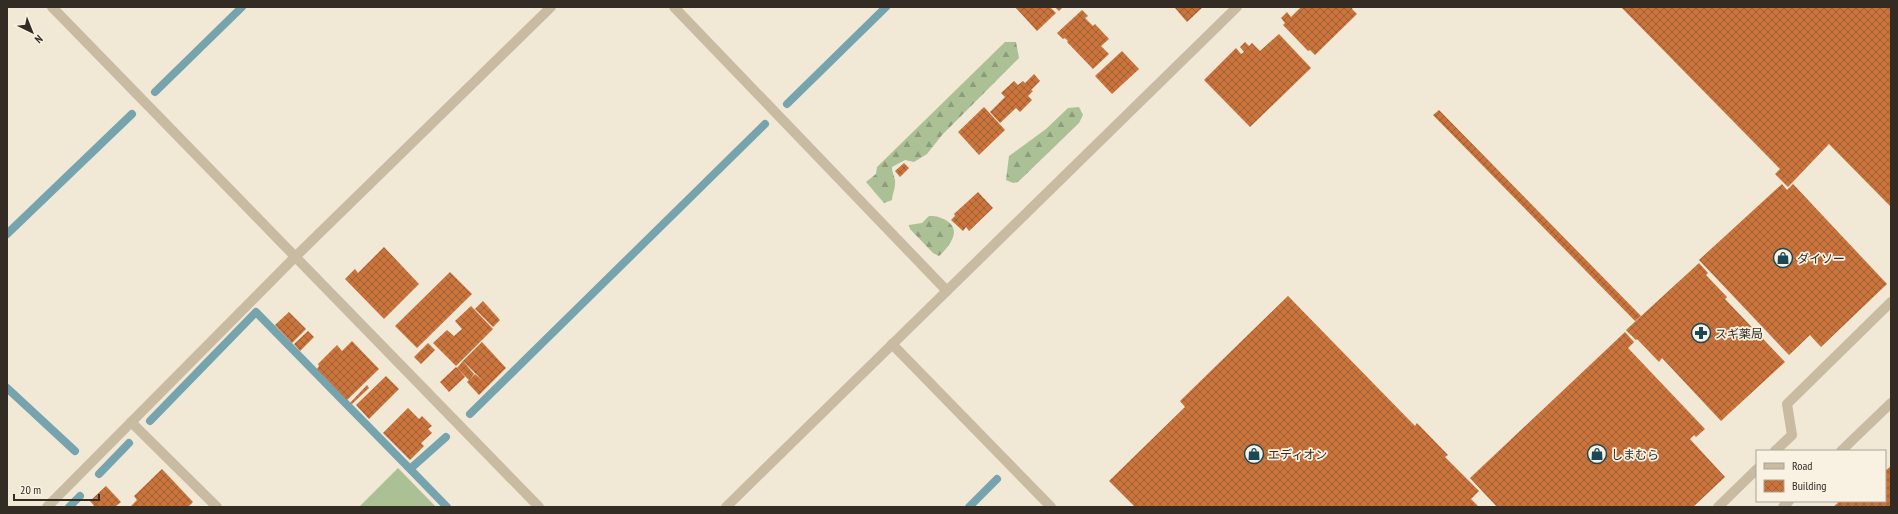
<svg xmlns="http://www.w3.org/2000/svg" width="1898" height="514" font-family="'PT Sans Narrow','Noto Sans JP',sans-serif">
  <defs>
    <pattern id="forest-firs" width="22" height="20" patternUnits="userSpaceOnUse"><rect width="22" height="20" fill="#acc096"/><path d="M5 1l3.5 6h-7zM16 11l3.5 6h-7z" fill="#8d9c7a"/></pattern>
    <pattern id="building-cross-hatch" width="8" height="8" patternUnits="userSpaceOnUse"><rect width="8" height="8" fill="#c9743c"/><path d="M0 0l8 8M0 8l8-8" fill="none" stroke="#a45f32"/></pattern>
  </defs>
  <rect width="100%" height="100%" fill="#f1e8d6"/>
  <path fill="#acc096" d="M 398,468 L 435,506 L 359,507 Z"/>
  <path fill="url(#forest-firs)" d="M 1005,42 L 1016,42 L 1019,58 L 942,135 L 927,154 L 914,162 L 905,160 L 892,167 C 892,174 896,178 895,184 C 895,189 892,195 892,200 L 884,203 L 866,182 L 876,174 L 877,167 Z
    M 1079,107 L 1083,115 L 1079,123 L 1018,182 L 1013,183 L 1006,180 L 1009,156 L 1046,129 L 1068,108 Z
    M 929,216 C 938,215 954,221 954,232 C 954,240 945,251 939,256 L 933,253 L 910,229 L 909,225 L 922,223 Z"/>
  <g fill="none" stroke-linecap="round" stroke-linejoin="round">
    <path stroke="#75a3ae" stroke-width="8" d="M 155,92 L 242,7
      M 787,104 L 886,7
      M 7,234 L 132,114
      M 7,388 L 75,451
      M 470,414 L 765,124
      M 150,421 L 256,312 L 410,469 L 446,437
      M 410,469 L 447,507
      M 99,474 L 129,443
      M 69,507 L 80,496
      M 969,507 L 997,479"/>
  </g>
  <path fill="url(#building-cross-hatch)" d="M 1015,7 L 1050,7 L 1056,13 L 1037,31 Z
    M 1055,7 L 1063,7 L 1059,11 Z
    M 1176,7 L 1203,7 L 1187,22 L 1175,8 Z
    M 1301,7 L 1353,7 L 1352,9 L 1357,14 L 1315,55 L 1310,50 L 1308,51 L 1283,25 L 1285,23 L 1281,18 L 1287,12 L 1291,17 Z
    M 1621,7 L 1891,7 L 1891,207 L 1829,144 L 1788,187 L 1775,174 L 1780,169 Z
    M 1082,10 L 1088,16 L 1085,18 L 1093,26 L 1095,24 L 1109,39 L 1101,46 L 1109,54 L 1093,69 L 1067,42 L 1068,41 L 1065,38 L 1063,39 L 1057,33 Z
    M 1279,34 L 1311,68 L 1250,127 L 1204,80 L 1236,48 L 1241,54 L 1244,52 L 1240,47 L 1245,42 L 1249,46 L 1252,43 L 1260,51 Z
    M 1122,51 L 1139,69 L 1112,94 L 1095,76 Z
    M 1034,74 L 1040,81 L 1031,90 L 1033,91 L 1028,96 L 1032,100 L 1020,112 L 1016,108 L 1000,123 L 990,112 L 1005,97 L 1001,93 L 1014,81 L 1018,85 L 1023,81 L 1025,83 Z
    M 984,107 L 1005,130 L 979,155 L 958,132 Z
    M 1439,110 L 1641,316 L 1635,321 L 1433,115 Z
    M 904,163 L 909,168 L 900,177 L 895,171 Z
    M 1782,184 L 1787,190 L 1793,184 L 1887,284 L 1821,347 L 1810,335 L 1789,355 L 1699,260 Z
    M 978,192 L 993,208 L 969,231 L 966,227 L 963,231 L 951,220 L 955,216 L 954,214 Z
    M 384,247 L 419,284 L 384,319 L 345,279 L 355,269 L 358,273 Z
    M 1699,263 L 1708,273 L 1706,275 L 1727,297 L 1725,299 L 1785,362 L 1721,421 L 1662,358 L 1659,362 L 1637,339 L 1636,340 L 1626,330 Z
    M 450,272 L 472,294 L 417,348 L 395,326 Z
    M 1288,296 L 1415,426 L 1417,423 L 1448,455 L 1445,457 L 1479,491 L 1471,499 L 1479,507 L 1135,507 L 1109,481 L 1185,407 L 1180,401 Z
    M 483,301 L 500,320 L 493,327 L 475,309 Z
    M 471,306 L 493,329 L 456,366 L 433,343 L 447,330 L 454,336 L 462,329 L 455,321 Z
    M 289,312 L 306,329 L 292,343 L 275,325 Z
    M 308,331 L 314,337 L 300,351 L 294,344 Z
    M 1625,332 L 1634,342 L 1628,348 L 1705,429 L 1696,437 L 1694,435 L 1690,439 L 1725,477 L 1693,507 L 1497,507 L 1470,478 Z
    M 352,341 L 379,369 L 347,400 L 317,369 L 319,366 L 318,364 L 337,345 L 342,351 Z
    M 482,342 L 506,368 L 479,395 L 467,382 L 475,374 L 484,382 L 463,361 Z
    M 428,343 L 435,350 L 421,364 L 414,357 Z
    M 463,361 L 474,374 L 469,380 L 457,368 Z
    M 456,367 L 465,377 L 449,392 L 440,382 Z
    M 386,376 L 399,389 L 369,419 L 356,405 Z
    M 367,385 L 369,388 L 352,404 L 350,403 Z
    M 408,408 L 419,419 L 422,416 L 432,426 L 428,429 L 432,433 L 421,443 L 424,446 L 410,460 L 383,433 Z
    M 1891,466 L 1891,507 L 1833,507 L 1840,501 L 1885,501 L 1885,471 Z
    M 162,469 L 193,502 L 188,507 L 130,507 L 137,500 L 134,496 Z
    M 106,486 L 121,502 L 115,507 L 95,507 L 90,501 Z"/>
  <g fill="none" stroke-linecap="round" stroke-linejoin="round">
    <path stroke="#c9baa2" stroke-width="10" d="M 892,344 L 1051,507
      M 131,422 L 217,507
      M 1775,451 L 1792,435 L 1787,404 L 1891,302
      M 1841,451 L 1891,403
      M 1718,507 L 1757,469
      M 1783,507 L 1789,501"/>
    <path stroke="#c9baa2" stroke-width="10" d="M 52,7 L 539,507
      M 674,7 L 947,291
      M 47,507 L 295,257 L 551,7"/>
    <path stroke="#c9baa2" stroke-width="10" d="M 726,507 L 1237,7"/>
  </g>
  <defs>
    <g id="shop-ring" transform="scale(1)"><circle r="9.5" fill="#f9f2e2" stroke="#1a4855" stroke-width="1.5"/><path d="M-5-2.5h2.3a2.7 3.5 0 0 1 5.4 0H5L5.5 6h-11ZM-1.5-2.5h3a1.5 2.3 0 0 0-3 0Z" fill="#1a4855"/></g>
    <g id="pharmacy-ring" transform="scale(1)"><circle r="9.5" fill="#f9f2e2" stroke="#1a4855" stroke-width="1.5"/><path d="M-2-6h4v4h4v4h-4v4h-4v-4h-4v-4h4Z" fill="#1a4855"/></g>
  </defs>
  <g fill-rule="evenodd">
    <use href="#shop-ring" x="1783" y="258"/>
    <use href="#pharmacy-ring" x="1701" y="333"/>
    <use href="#shop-ring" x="1254" y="454"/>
    <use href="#shop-ring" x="1597" y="454"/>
  </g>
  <g text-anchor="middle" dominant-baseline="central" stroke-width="3.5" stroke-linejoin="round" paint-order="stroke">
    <g font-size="12" fill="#332c25" stroke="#f9f2e2" text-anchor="start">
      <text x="1797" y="258">ダイソー</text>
      <text x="1715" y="333">スギ薬局</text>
      <text x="1268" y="454">エディオン</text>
      <text x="1611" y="454">しまむら</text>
    </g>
  </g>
  <rect width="1898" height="514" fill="none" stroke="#332c25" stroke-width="16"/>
  <rect x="1756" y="450" width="130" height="52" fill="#f9f2e2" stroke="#aaa396"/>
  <rect x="1764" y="463" width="20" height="6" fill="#c9baa2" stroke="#aaa396"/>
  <text x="1792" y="470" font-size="12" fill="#332c25">Road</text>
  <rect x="1764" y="480" width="20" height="12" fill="url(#building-cross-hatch)" stroke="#aaa396"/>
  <text x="1792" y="490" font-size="12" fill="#332c25">Building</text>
  <g transform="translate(32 32) rotate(137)" stroke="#f9f2e2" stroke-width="3" paint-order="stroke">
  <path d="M0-3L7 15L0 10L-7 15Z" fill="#332c25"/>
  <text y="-6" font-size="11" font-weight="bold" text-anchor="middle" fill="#332c25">N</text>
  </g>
  <path d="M14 494v6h85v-6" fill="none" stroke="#332c25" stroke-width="2"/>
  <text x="20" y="494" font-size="12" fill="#332c25" stroke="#f9f2e2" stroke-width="3" paint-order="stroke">20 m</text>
</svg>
